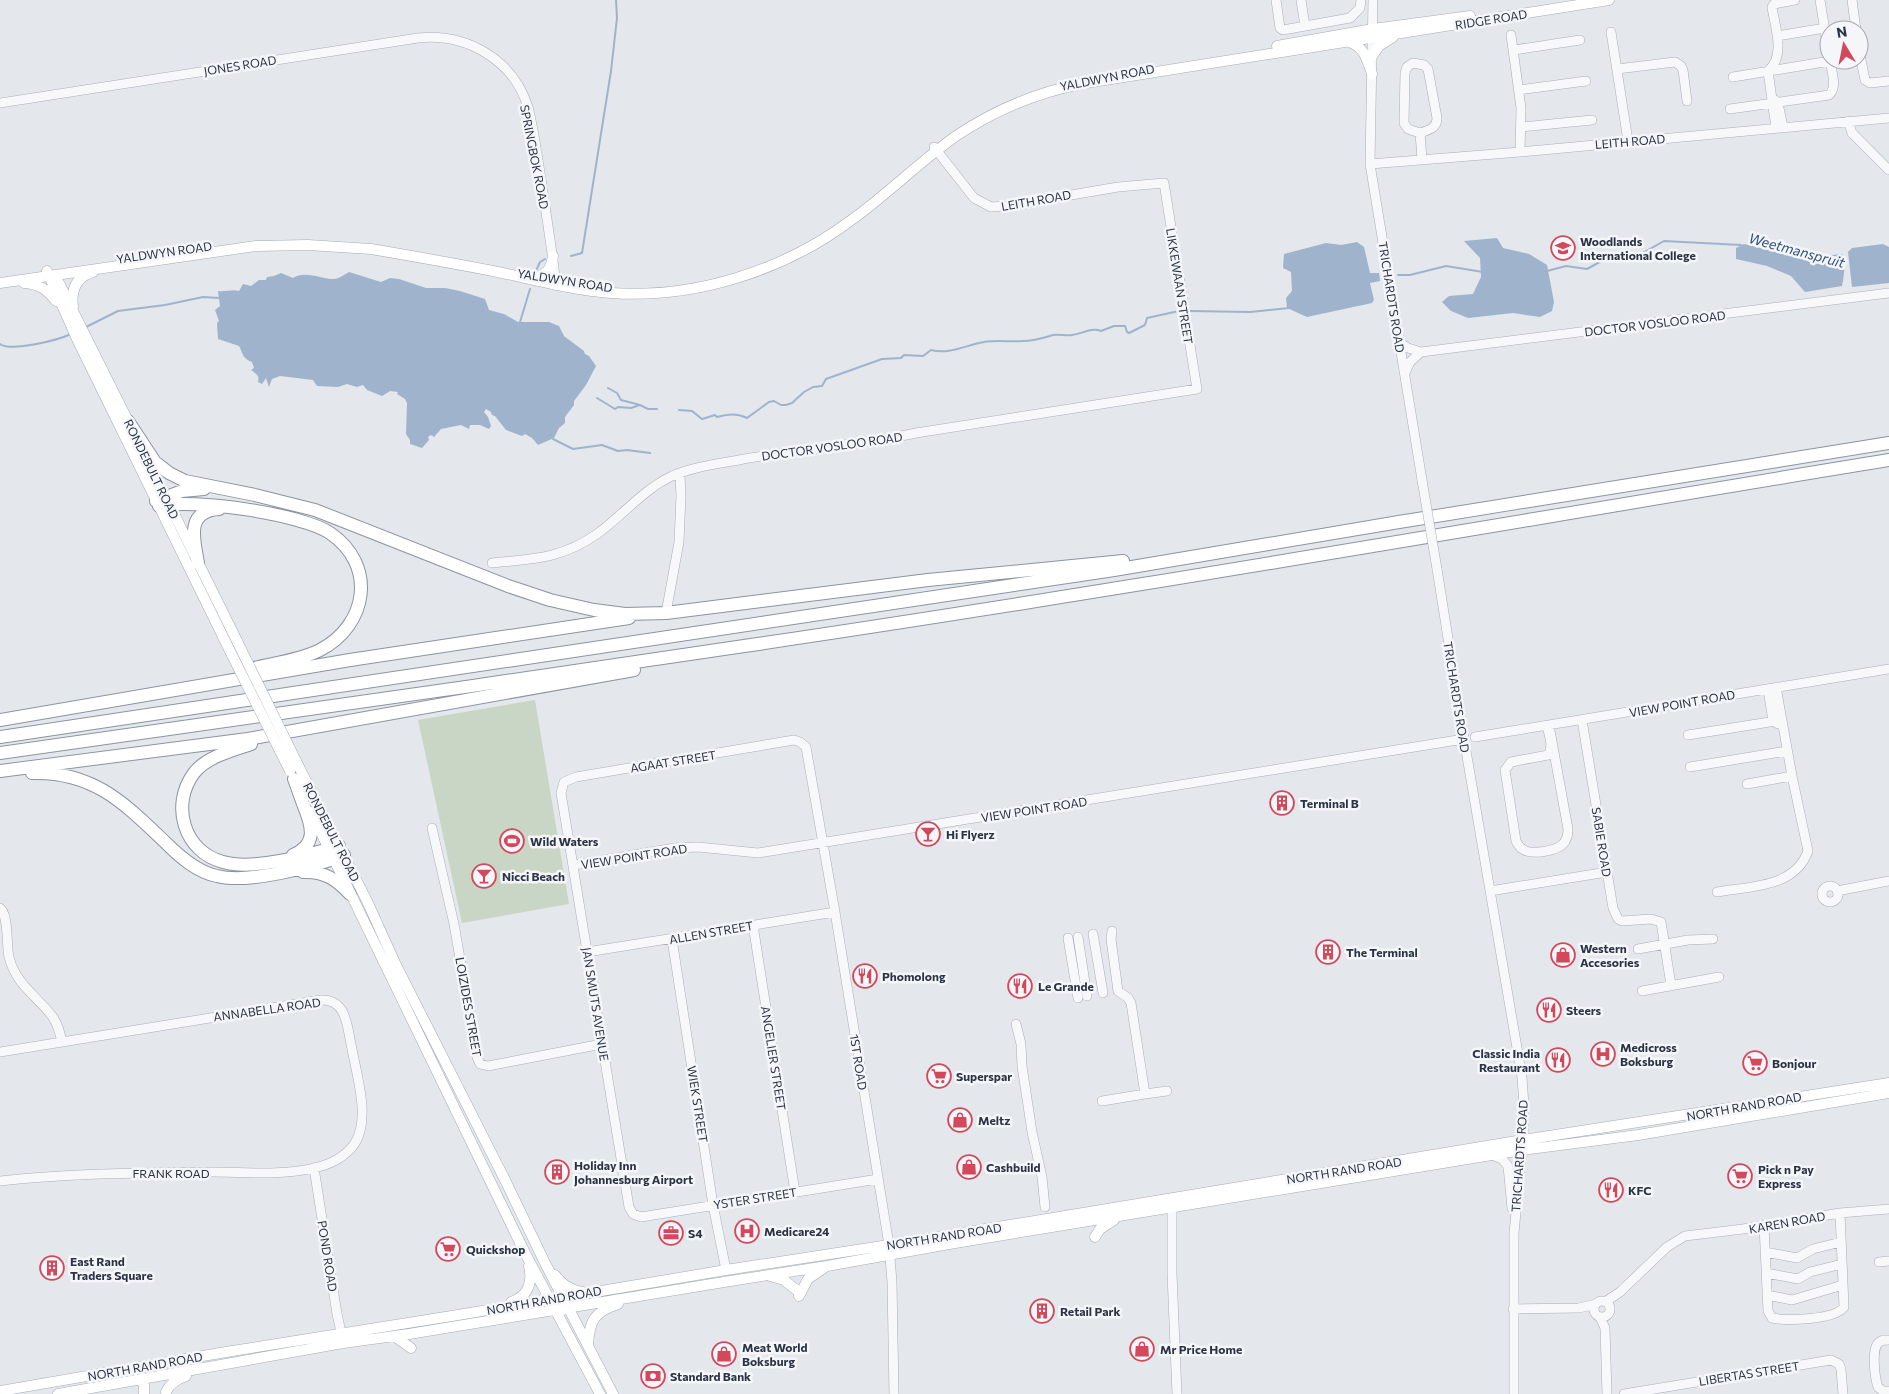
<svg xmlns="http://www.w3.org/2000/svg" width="1889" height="1394" font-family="Commissioner,sans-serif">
  <rect width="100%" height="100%" fill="#e4e7ec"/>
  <path fill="#c9d6c5" d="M 535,700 L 569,904 L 462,923 L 418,720 Z"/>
  <path fill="#9fb4cc" d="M 1497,238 L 1503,248 L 1529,254 L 1547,265 L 1554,302 L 1552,311 L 1540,317 L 1513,313 L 1468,318 L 1451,311 L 1442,302 L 1449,296 L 1473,294 L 1481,277 L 1480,258 L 1464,241 Z
    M 1357,242 L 1364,247 L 1370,273 L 1379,273 L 1380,281 L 1370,283 L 1374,300 L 1372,303 L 1307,317 L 1287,308 L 1286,298 L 1292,291 L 1291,272 L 1283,268 L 1284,254 L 1326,243 L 1341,245 Z
    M 1744,244 L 1769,250 L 1782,248 L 1799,252 L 1805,258 L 1811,261 L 1816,260 L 1823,256 L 1842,254 C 1846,263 1844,276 1842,286 L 1805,292 L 1791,276 L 1767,266 L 1736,259 L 1736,248 Z
    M 1883,244 L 1889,247 L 1889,283 L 1852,287 L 1848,252 L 1852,248 Z
    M 349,272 L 381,282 L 390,278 L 399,279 L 426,288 L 445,288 L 460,291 L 485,299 L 489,310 L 504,314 L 518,322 L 549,322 L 559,326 L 564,336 L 584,351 L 585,354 L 589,356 L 596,366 L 586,385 L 574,401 L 574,405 L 565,417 L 565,423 L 559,428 L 554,438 L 538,445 L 532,438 L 525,434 L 522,436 L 506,430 L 495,416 L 492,415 L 491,412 L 486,409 L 484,412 L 488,417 L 491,426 L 489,429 L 480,425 L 470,425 L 469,429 L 461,425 L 441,429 L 434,437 L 431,435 L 428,437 L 429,440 L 422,448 L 410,444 L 410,440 L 406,434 L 407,403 L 405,399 L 397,394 L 398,392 L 390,391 L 382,396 L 367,390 L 363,385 L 357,387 L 347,384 L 338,387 L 317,386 L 313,380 L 280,376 L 272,379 L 269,387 L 266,378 L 262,384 L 258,382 C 260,375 256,374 251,370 L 254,368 L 252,362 C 243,359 243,354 239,346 L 218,339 L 217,323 L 219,321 L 215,310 L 220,306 L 218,291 C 226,292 232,289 239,291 L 243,284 L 251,286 L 259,280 L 266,280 L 267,277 L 274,276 L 281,273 L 293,278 C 304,270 322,279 334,279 C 339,279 345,274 349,272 Z"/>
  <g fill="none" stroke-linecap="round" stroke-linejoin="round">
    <path stroke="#9fb4cc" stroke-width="2" d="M 571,256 L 582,253 L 611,71 L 617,18 L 616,0
      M 1547,271 L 1566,266 L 1587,269 L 1607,258 L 1632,259 L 1664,241 L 1741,245
      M 534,275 L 540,262 L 545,259
      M 1398,275 L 1410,275 L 1446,266 L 1483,272
      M 1189,311 L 1250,312 L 1289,308
      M 520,322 L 530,289
      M 84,328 L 118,311 L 165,305 L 203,297 L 219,298
      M 0,344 C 12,352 58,340 71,334
      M 608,388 L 617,393 L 621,400 L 640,405
      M 597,398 L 615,409 L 618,407 L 631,408 L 640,405 L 648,409 L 657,409
      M 679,410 L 692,411 L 702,419 L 715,415 L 717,417 C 728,414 737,413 747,418 L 769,402 L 774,401 L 781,405 L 786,405 L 792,403 L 804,392 L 813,387 L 822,386 L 826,379 L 882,359 L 901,358 L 904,355 L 923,356 L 931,350 C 949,355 966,345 984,342 C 997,340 1010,342 1023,341 C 1034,341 1043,338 1053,335 C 1058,334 1066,336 1072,335 C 1082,334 1091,327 1101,331 L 1114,326 L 1125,326 L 1127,332 L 1129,333 L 1145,325 L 1147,318 L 1179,311
      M 553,439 L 573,449 L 602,445 L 618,451 L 627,450 L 650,453"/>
    <g stroke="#a9aeb7" stroke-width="10">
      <path id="minor" d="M 1276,0 L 1280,28 L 1283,30 L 1350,18 L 1360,8 L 1361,0
        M 1301,0 L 1305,26
        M 1373,0 L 1370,164 L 1422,480
        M 1820,0 L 1829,56
        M 1852,0 L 1856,30
        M 1611,32 L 1628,141
        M 1511,35 L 1521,108 L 1520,152
        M 1777,36 L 1825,28
        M 1514,50 L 1580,40
        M 1859,50 L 1865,80 L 1870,83 L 1889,81
        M 1413,63 L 1424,65 L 1428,69 L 1437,118 C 1437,128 1429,130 1420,133 L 1408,129 L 1404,123 L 1405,73 L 1407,67 Z
        M 1617,69 L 1675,62 L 1681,66 L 1683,70 L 1687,101
        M 1733,77 L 1830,61
        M 1519,90 L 1586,81
        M 1775,100 L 1778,103 L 1783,127
        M 0,103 L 418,38 C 466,33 513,59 528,107 C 534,130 537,155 541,179 C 546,214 552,249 556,285
        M 1730,109 L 1829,95 C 1838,87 1831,70 1830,60
        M 1848,121 L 1852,133 L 1889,170
        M 1522,127 L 1592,120
        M 1776,128 L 1768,71 C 1786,56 1775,27 1772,7 L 1774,4 L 1795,0
        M 1420,133 L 1422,159
        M 1370,164 L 1520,152 L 1889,118
        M 1400,343 L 1408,348 L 1421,352 L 1889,293
        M 1405,373 L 1410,362 L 1421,352
        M 492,563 C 533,559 561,559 597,534 C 622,516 644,489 672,476 C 693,467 716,464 739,460 C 797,449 857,446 916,433 L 1197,389 L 1164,183 L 1118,187 L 1042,200 L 1019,205 L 991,207 L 974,198 L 934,147
        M 1437,569 L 1464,739 L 1522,1077 L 1524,1106 L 1523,1140 L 1514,1233 L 1514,1394
        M 666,613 L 679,542 L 681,496 L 680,474
        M 1768,689 L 1773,721 L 1778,724
        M 1582,720 L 1613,908 L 1618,919 L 1622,921 L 1651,919 L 1661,922 L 1671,985
        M 1547,726 C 1549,735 1554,747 1548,755 L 1511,762 L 1505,770 L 1516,841 C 1518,845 1520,848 1524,850 C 1532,855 1556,851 1563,844 C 1567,840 1568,835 1568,829 L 1549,725
        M 1688,735 L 1782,720
        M 1475,737 L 1889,669
        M 1690,767 L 1787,751
        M 1747,784 L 1792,776
        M 432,828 L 454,924 L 477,1057 L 480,1064 L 488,1066 L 602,1044
        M 574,865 L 675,848 L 698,847 L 758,853 L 1464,739
        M1822 894a8 8 0 1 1 16 0a8 8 0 1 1-16 0Z
        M 1490,891 L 1607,872
        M 1837,891 L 1889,881
        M 1717,892 C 1750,886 1795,888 1808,851 L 1792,776 L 1776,687
        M 0,908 C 9,915 6,944 9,957 C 16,985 37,996 52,1016 C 58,1024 60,1033 62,1042 L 321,1000 C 346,999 347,1025 351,1044 C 356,1073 371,1118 355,1143 C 346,1157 329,1165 314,1168 C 282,1176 244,1172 212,1172 C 141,1173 70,1173 0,1181
        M 753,925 L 795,1192
        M 1093,934 L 1103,993
        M 1078,937 L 1087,996
        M 1068,938 L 1078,998
        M 672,939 L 713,1205 L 726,1270
        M 1638,949 L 1688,940 L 1713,939
        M 587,952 L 835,912
        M 1642,991 L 1719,977
        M 1016,1024 L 1021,1044 L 1022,1066 L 1032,1132 L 1042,1177 L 1045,1207
        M 0,1052 L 62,1042
        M 1145,1094 L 1167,1091
        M 1102,1101 L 1145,1094 L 1131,1003 L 1128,998 L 1118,991 L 1111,939 L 1112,931
        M 1492,1155 L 1502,1159 L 1508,1166 L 1512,1208
        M 314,1168 L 337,1314 L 343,1341
        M 878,1179 L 641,1217 L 633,1214 L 629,1207 L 561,793 L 564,782 L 576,777 L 794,740 L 800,742 L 806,747 L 835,912 L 889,1245 L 892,1282 L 894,1394
        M 1172,1202 L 1172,1274 L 1177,1394
        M 1764,1225 L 1768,1311 L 1772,1318 C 1787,1321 1835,1320 1844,1307 L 1840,1213
        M 1765,1252 L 1797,1258 L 1813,1249 L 1841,1242
        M 1879,1262 L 1889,1261
        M 1766,1273 L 1798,1279 L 1810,1272 L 1842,1264
        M 1767,1295 L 1792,1300 L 1843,1285
        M1594 1309a8 8 0 1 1 16 0a8 8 0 1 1-16 0Z
        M 1605,1302 L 1620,1292 L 1667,1247 L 1685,1236 L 1743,1229 L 1840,1213 L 1889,1209
        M 1513,1309 L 1579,1308 L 1596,1304
        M 1600,1317 L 1605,1328 L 1607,1394
        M 1889,1340 C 1886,1340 1883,1340 1881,1341 C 1870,1345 1875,1378 1878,1387 L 1883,1391 L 1889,1391
        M 1624,1394 L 1831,1360 L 1839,1364 L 1841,1369 L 1843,1394"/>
    </g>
    <g stroke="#a3abb8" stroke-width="11">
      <path id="major" d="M 1349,42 C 1365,47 1367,60 1372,74
        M 1277,46 L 1373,29 L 1470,16
        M 1373,55 L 1379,46 L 1393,37
        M 47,271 L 77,339 L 230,651
        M 537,277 C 549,273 551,267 553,256
        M 58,281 L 131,427
        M 0,283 L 256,246 L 308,245 L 371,249 C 412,256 452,263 493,271 C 532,279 571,290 611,293 C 694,299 783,271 850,221 C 887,195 919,162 956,136 C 993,111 1036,93 1080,84 L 1609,0
        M 24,283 C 39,284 47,289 56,301
        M 73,307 C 71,291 75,277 93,272
        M 144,453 L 238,643
        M 299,767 L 367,901 L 396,965 L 506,1182 L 544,1261 L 613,1394
        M 311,812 L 525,1253 L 600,1394
        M 1095,1237 L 1100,1229 L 1114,1220
        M 555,1275 C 563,1285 570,1290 583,1292
        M 770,1276 L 784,1280 L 799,1292
        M 799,1296 L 808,1279 L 824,1268
        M 511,1302 C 528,1297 533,1282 529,1266
        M 394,1336 L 411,1348
        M 588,1346 C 589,1321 594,1312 618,1304
        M 140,1380 L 144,1385 L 144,1394
        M 0,1391 L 226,1352 L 458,1315 L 726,1270 L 889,1245 L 1523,1140 L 1889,1083
        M 166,1392 C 170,1383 177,1379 186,1376
        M 58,1394 L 343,1343 L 409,1334 L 730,1281 L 827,1266 L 949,1244 L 1522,1150 L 1638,1135 L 1889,1093"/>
    </g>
    <g stroke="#8b94a3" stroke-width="14">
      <path id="highway" d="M 128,421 L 155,462 L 169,473 L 185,481 L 255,495 L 315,510 L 508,586 L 550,600 L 594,610 L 625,614 L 666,613 L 928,580 L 1123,561
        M 156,501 L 182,491 L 204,489
        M 159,506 C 192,498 302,514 330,533 C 377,565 368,625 320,650 C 300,660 275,663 254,668
        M 198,563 C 194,540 185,511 219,509
        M 0,720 L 350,660 L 629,618
        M 0,737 L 1114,570 L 1399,522 L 1889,443
        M 251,744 C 233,750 206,757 194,773 C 170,805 184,852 223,862 C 254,871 308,855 339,846
        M 0,753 C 250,717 501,683 751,645 C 1131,589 1510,522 1889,460
        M 0,771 L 248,739 L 634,670
        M 32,773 C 94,771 125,804 166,843 C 180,857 197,872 217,876 C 247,884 314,867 344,855
        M 293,855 C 316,845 313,829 305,809 C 301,799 298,789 294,779
        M 303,872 C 324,871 336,879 350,894"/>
    </g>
    <use href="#minor" stroke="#f7f8fa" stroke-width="9"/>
    <use href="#major" stroke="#fff" stroke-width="10"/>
    <use href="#highway" stroke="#fff" stroke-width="12"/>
    <g stroke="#a9aeb7" stroke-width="10" stroke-linecap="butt">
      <path id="minor-bridge" d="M 1422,480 L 1437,569"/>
    </g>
    <g stroke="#a3abb8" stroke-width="11" stroke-linecap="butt">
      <path id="major-bridge" d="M 238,643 L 299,767
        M 230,651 L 290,771"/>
    </g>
    <use href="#minor-bridge" stroke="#f7f8fa" stroke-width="9"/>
    <use href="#major-bridge" stroke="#fff" stroke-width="10"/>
  </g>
  <defs>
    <g id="school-ring" transform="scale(1.25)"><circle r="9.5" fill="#f4f6f9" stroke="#d1495b" stroke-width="1.5"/><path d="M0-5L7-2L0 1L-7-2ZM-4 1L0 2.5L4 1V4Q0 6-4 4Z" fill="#d1495b"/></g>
    <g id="building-ring" transform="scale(1.25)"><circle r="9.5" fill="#f4f6f9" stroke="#d1495b" stroke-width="1.5"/><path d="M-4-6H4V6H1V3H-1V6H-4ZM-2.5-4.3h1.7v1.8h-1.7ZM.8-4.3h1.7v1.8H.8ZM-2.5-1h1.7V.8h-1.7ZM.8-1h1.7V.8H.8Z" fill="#d1495b"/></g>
    <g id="bar-ring" transform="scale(1.25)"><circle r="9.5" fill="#f4f6f9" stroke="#d1495b" stroke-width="1.5"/><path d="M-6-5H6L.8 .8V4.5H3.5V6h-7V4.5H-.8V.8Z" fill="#d1495b"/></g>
    <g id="stadium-ring" transform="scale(1.25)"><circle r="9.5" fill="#f4f6f9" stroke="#d1495b" stroke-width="1.5"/><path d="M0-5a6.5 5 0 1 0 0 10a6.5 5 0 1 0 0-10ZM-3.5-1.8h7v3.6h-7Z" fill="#d1495b"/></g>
    <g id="shop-ring" transform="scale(1.25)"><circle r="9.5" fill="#f4f6f9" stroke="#d1495b" stroke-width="1.5"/><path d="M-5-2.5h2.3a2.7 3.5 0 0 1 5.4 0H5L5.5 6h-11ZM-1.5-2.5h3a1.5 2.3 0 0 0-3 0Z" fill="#d1495b"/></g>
    <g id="restaurant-ring" transform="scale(1.25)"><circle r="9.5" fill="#f4f6f9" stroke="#d1495b" stroke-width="1.5"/><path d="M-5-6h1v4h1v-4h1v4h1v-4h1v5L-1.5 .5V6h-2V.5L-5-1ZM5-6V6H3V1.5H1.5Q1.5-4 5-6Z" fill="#d1495b"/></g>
    <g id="hospital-ring" transform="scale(1.25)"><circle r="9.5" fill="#f4f6f9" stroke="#d1495b" stroke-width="1.5"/><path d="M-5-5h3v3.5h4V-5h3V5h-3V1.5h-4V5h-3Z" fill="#d1495b"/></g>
    <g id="supermarket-ring" transform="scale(1.25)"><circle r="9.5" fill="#f4f6f9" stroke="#d1495b" stroke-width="1.5"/><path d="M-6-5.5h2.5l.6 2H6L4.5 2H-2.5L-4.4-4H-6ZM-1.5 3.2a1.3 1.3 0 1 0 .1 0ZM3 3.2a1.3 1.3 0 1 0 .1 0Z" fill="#d1495b"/></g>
    <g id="office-ring" transform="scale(1.25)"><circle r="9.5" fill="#f4f6f9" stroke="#d1495b" stroke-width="1.5"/><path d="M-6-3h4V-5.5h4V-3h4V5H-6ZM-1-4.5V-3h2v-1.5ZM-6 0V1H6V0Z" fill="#d1495b"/></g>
    <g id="bank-ring" transform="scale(1.25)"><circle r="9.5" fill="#f4f6f9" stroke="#d1495b" stroke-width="1.5"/><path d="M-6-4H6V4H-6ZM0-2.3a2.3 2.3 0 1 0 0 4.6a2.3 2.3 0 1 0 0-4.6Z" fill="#d1495b"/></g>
  </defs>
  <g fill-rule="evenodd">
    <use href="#school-ring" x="1563" y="248"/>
    <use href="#building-ring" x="1282" y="803"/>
    <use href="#bar-ring" x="928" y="834"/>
    <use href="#stadium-ring" x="512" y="841"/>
    <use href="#bar-ring" x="484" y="876"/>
    <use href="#building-ring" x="1328" y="952"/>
    <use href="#shop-ring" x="1563" y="955"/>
    <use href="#restaurant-ring" x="865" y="976"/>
    <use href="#restaurant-ring" x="1020" y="986"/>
    <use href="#restaurant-ring" x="1549" y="1010"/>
    <use href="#hospital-ring" x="1603" y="1054"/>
    <use href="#restaurant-ring" x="1558" y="1060"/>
    <use href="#supermarket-ring" x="1755" y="1063"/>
    <use href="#supermarket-ring" x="939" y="1076"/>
    <use href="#shop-ring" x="960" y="1120"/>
    <use href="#shop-ring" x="969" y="1167"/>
    <use href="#building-ring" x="557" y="1172"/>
    <use href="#supermarket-ring" x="1740" y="1176"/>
    <use href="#restaurant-ring" x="1611" y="1190"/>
    <use href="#hospital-ring" x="747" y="1231"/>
    <use href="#office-ring" x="671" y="1233"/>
    <use href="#supermarket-ring" x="448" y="1249"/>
    <use href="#building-ring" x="52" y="1268"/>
    <use href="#building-ring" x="1042" y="1311"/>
    <use href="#shop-ring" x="1142" y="1349"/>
    <use href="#shop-ring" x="724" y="1354"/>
    <use href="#bank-ring" x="653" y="1376"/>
  </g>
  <g text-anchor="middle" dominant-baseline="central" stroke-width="5" stroke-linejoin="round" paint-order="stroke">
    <g font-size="12" fill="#2b3445" stroke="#f4f6f9">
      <text transform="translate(1491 19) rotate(-9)">RIDGE ROAD</text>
      <text transform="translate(240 65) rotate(-9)">JONES ROAD</text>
      <text transform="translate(1107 77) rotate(-11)">YALDWYN ROAD</text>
      <text transform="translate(1630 141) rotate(-5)">LEITH ROAD</text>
      <text transform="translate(535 157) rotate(79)">SPRINGBOK ROAD</text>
      <text transform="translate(1036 200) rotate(-10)">LEITH ROAD</text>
      <text transform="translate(164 252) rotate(-8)">YALDWYN ROAD</text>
      <text transform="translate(565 280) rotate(9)">YALDWYN ROAD</text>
      <text transform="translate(1180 286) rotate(81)">LIKKEWAAN STREET</text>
      <text transform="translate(1392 297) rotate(81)">TRICHARDTS ROAD</text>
      <text transform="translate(1655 323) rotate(-7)">DOCTOR VOSLOO ROAD</text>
      <text transform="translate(832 446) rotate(-8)">DOCTOR VOSLOO ROAD</text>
      <text transform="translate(152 469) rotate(64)">RONDEBULT ROAD</text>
      <text transform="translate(1457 697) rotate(81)">TRICHARDTS ROAD</text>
      <text transform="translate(1682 703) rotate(-10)">VIEW POINT ROAD</text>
      <text transform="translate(673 761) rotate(-9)">AGAAT STREET</text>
      <text transform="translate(1034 809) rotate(-9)">VIEW POINT ROAD</text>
      <text transform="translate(332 832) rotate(63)">RONDEBULT ROAD</text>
      <text transform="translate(1602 842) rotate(81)">SABIE ROAD</text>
      <text transform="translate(634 856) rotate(-9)">VIEW POINT ROAD</text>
      <text transform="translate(711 932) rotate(-10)">ALLEN STREET</text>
      <text transform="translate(596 1004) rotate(81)">JAN SMUTS AVENUE</text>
      <text transform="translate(469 1007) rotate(80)">LOIZIDES STREET</text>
      <text transform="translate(267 1009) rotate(-8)">ANNABELLA ROAD</text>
      <text transform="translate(774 1058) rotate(81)">ANGELIER STREET</text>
      <text transform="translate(859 1062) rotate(81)">1ST ROAD</text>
      <text transform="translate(698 1104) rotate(81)">WIEK STREET</text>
      <text transform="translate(1744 1106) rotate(-10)">NORTH RAND ROAD</text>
      <text transform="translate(1519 1156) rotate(-86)">TRICHARDTS ROAD</text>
      <text transform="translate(1344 1170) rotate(-9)">NORTH RAND ROAD</text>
      <text x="171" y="1173">FRANK ROAD</text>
      <text transform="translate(755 1198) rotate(-9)">YSTER STREET</text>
      <text transform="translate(1787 1222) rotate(-10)">KAREN ROAD</text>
      <text transform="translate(944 1236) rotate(-9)">NORTH RAND ROAD</text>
      <text transform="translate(328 1256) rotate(81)">POND ROAD</text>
      <text transform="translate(544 1300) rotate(-10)">NORTH RAND ROAD</text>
      <text transform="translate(145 1366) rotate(-10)">NORTH RAND ROAD</text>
      <text transform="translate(1749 1373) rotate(-9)">LIBERTAS STREET</text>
    </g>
    <g font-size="12" font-weight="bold" fill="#2b3445" stroke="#f4f6f9" text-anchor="start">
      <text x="1580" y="241">Woodlands<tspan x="1580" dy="14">International College</tspan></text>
      <text x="1300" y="803">Terminal B</text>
      <text x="946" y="834">Hi Flyerz</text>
      <text x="530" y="841">Wild Waters</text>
      <text x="502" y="876">Nicci Beach</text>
      <text x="1580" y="948">Western<tspan x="1580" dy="14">Accesories</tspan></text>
      <text x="1346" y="952">The Terminal</text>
      <text x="882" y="976">Phomolong</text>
      <text x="1038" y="986">Le Grande</text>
      <text x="1566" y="1010">Steers</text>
      <text x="1620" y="1047">Medicross<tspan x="1620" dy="14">Boksburg</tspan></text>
      <text x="1540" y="1053" text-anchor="end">Classic India<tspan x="1540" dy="14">Restaurant</tspan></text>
      <text x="1772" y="1063">Bonjour</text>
      <text x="956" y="1076">Superspar</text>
      <text x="978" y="1120">Meltz</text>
      <text x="574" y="1165">Holiday Inn<tspan x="574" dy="14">Johannesburg Airport</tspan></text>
      <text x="986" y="1167">Cashbuild</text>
      <text x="1758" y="1169">Pick n Pay<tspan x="1758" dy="14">Express</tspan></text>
      <text x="1628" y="1190">KFC</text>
      <text x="764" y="1231">Medicare24</text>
      <text x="688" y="1233">S4</text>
      <text x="466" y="1249">Quickshop</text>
      <text x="70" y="1261">East Rand<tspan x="70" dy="14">Traders Square</tspan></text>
      <text x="1060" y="1311">Retail Park</text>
      <text x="742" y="1347">Meat World<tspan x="742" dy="14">Boksburg</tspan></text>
      <text x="1160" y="1349">Mr Price Home</text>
      <text x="670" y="1376">Standard Bank</text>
    </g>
    <g font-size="14" font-style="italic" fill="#34527a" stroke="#f4f6f9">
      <text transform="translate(1797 250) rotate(15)">Weetmanspruit</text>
    </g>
  </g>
  <g transform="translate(1844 45) rotate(350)"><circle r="24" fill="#f4f6f9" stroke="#a4a8b1"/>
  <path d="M0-4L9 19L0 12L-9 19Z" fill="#d1495b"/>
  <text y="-8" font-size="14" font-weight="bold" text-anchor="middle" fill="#2b3445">N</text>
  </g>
</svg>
